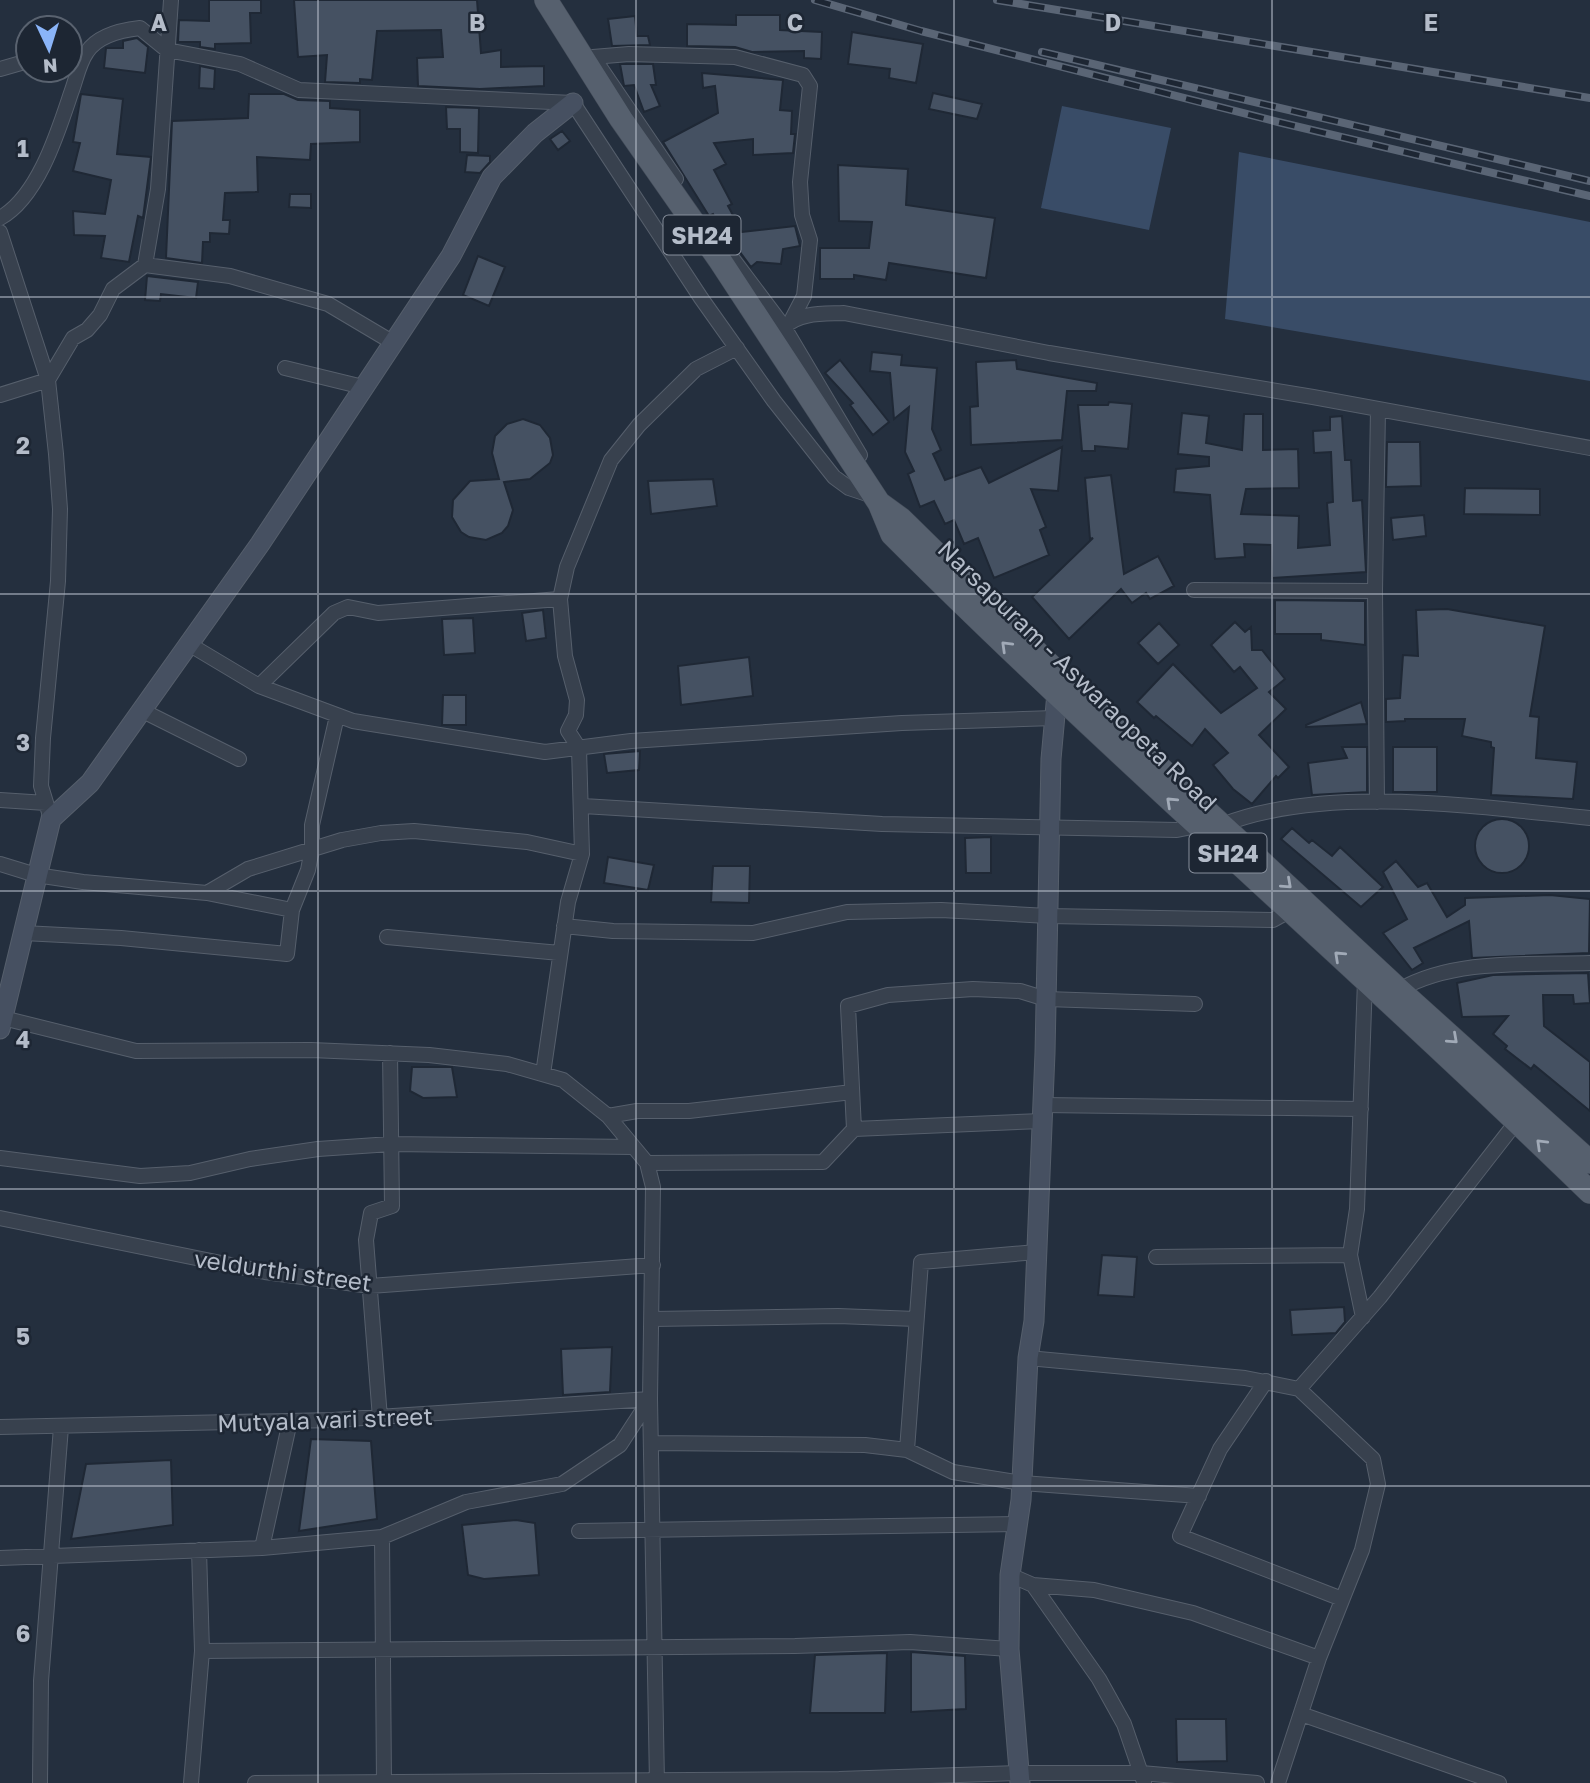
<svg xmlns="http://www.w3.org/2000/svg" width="1590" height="1783" font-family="'Golos Text',sans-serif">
  <rect width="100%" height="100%" fill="#242f3e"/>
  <path fill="#394c67" d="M 1062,106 L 1171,128 L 1149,230 L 1041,208 Z
    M 1239,152 L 1590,222 L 1590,381 L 1225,319 Z"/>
  <path fill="#455162" stroke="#1f2835" stroke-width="2" d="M 209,0 L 261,0 L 261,13 L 250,13 L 251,43 L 215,44 L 215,49 L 200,47 L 200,42 L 178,42 L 179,20 L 209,21 Z
    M 294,0 L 477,0 L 481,53 L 501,50 L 501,67 L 544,66 L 544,86 L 480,89 L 418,86 L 417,58 L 443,57 L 441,30 L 377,31 L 372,80 L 360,79 L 360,83 L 325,82 L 327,55 L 298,57 Z
    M 736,15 L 780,15 L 780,30 L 822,32 L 821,59 L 804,58 L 804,51 L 752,52 L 735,47 L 687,46 L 687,24 L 736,25 Z
    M 635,16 L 637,36 L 648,36 L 650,45 L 612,46 L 608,19 Z
    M 852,32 L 923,44 L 916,83 L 889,78 L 890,69 L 848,64 Z
    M 137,38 L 148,47 L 145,73 L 104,68 L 106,48 L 123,48 L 123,41 Z
    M 620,64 L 653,64 L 656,85 L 651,85 L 660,106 L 644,112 L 634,85 L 624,86 Z
    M 200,66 L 215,69 L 214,89 L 199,88 Z
    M 702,73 L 783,80 L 780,110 L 792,111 L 791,134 L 795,134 L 793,153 L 753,155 L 753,139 L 714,143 L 726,164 L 714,170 L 732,204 L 728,206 L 742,232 L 795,226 L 800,246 L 783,249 L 781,264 L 757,262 L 751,267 L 734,244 L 727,241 L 713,214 L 709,216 L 663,142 L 718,113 L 715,86 L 703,88 Z
    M 933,93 L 982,104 L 977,119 L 929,109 Z
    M 81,94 L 123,99 L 117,154 L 151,157 L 143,218 L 138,216 L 129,262 L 101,258 L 105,236 L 74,235 L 73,211 L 105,214 L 111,180 L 73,171 L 80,143 L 73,142 Z
    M 249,94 L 284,94 L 298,100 L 330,101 L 330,108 L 360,110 L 360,142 L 311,144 L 310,160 L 257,157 L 258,192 L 225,193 L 223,220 L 230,220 L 229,234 L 210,233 L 210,242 L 203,242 L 202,263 L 166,258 L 172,121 L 248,118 Z
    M 446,107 L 479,108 L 478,153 L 460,152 L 460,129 L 447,129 Z
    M 562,131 L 570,141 L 558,150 L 550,139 Z
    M 467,155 L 490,156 L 490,162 L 480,173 L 465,172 Z
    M 838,165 L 908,169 L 906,205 L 995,218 L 986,278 L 889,263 L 886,280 L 854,275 L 854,279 L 820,279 L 820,248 L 869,248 L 872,222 L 839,221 Z
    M 290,194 L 311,194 L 311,208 L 289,207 Z
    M 478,256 L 505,267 L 489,306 L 463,295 Z
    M 147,276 L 198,282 L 196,298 L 161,294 L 160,301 L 145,300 Z
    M 872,352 L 902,355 L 901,365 L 937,368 L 932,429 L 941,450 L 933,454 L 945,480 L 981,467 L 989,483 L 1062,447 L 1058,491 L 1031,489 L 1046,527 L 1040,530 L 1049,555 L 994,578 L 978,538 L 964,544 L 954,520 L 945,524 L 934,501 L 920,507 L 908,474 L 914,471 L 905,452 L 909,407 L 894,419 L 890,373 L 870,371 Z
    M 840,360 L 889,422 L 873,435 L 850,405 L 853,403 L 825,373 Z
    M 1016,360 L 1017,369 L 1097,383 L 1096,391 L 1067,391 L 1062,440 L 971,445 L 970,407 L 978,406 L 976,362 Z
    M 1109,402 L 1132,404 L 1128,449 L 1095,446 L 1095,451 L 1082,451 L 1078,405 L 1108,405 Z
    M 1182,413 L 1209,416 L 1206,443 L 1242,450 L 1244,414 L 1263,414 L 1263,450 L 1298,449 L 1299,488 L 1246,489 L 1241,514 L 1299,516 L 1298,548 L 1330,545 L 1327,503 L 1333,502 L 1331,452 L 1314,453 L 1313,431 L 1330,430 L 1330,417 L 1342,416 L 1345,460 L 1351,460 L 1353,501 L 1362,500 L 1366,572 L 1272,578 L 1271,545 L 1244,544 L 1245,557 L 1215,559 L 1210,495 L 1174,492 L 1176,469 L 1209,466 L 1209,457 L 1178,454 Z
    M 523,419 L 540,425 L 550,438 L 553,455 L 550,463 L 530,479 L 504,482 L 513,510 L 508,526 L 502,533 L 486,540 L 469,537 L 461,532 L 452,517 L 453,500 L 470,481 L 499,479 L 492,453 L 495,436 L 507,424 Z
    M 1387,442 L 1420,442 L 1421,486 L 1386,487 Z
    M 1111,475 L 1124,574 L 1158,556 L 1174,586 L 1150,599 L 1146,593 L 1132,603 L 1121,589 L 1069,639 L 1032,597 L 1093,538 L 1090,539 L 1085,478 Z
    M 713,479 L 717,506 L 651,514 L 648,481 Z
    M 1465,488 L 1540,489 L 1540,515 L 1464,514 Z
    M 1424,515 L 1426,536 L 1393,540 L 1391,518 Z
    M 1275,600 L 1365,601 L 1365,645 L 1321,640 L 1321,634 L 1275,634 Z
    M 1447,609 L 1545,626 L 1530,716 L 1539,717 L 1536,758 L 1577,762 L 1573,799 L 1491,795 L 1494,748 L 1491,747 L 1491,742 L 1462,736 L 1465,719 L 1405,719 L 1405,721 L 1386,722 L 1386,699 L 1400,698 L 1403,655 L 1418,656 L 1416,610 Z
    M 543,610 L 546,638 L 526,641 L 522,613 Z
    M 473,618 L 475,653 L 444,655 L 442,619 Z
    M 1235,622 L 1245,632 L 1251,627 L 1252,650 L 1262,650 L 1285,679 L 1269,692 L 1286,709 L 1259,735 L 1289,767 L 1278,778 L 1276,776 L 1252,804 L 1233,789 L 1213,765 L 1228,753 L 1205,729 L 1192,746 L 1156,716 L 1154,718 L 1137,702 L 1173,664 L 1221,713 L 1257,688 L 1240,667 L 1234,672 L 1211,645 Z
    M 1159,623 L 1179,645 L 1158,664 L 1138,643 Z
    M 749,657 L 753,696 L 681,705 L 678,666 Z
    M 443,695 L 466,695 L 466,725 L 442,725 Z
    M 1361,702 L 1367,724 L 1306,727 L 1306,725 Z
    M 1342,747 L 1367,747 L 1367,792 L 1312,795 L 1308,763 L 1347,758 Z
    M 1393,747 L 1437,747 L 1437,792 L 1393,792 Z
    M 640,751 L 639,770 L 607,773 L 604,754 Z
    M1475 846a27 27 0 1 1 54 0a27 27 0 1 1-54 0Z
    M 1292,828 L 1309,843 L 1312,840 L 1332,856 L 1340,847 L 1383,887 L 1361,907 L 1281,839 Z
    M 991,837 L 991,873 L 966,873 L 965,838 Z
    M 608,857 L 654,865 L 648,890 L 604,883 Z
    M 1396,861 L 1418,887 L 1427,883 L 1447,917 L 1465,905 L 1465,898 L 1550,895 L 1590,899 L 1589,953 L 1472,958 L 1469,921 L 1414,948 L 1423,963 L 1412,970 L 1383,933 L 1407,919 L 1383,872 Z
    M 713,866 L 750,866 L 749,903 L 711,902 Z
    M 1588,973 L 1590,1003 L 1574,1004 L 1573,995 L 1543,995 L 1544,1026 L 1590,1062 L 1590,1111 L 1534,1065 L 1531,1069 L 1505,1049 L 1507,1046 L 1493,1034 L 1508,1016 L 1462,1017 L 1457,983 L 1493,975 Z
    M 412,1067 L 452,1067 L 457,1097 L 423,1098 L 410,1091 Z
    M 1102,1255 L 1137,1257 L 1134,1297 L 1098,1295 Z
    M 1344,1307 L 1345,1322 L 1336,1333 L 1292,1335 L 1290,1310 Z
    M 612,1347 L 610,1392 L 563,1395 L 561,1349 Z
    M 311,1439 L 371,1441 L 377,1519 L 299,1531 Z
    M 171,1460 L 173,1525 L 71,1539 L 86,1464 Z
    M 516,1520 L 535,1523 L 539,1575 L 484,1579 L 468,1575 L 462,1525 Z
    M 911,1652 L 965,1656 L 966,1709 L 911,1712 Z
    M 887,1653 L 885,1713 L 810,1713 L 815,1655 Z
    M 1176,1719 L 1226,1719 L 1227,1761 L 1177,1762 Z"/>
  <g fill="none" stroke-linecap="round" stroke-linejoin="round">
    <g stroke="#565f6c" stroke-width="16">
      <path id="street" d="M 0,69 L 28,61
        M 676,179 L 593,57 L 629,54 L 735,57 L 803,75 L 810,86 L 800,182 L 802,215 L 810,240 L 804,296 L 792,319
        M 0,218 C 38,197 58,132 71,93 C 76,80 79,63 87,52 C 98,35 122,30 140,28 L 167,50 L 240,64 L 299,90 L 573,103 L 701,298 L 774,401 L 834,477 L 849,488 L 873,496 L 873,493
        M 0,232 L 48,380 L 56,454 L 60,509 L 58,581 L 43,738 L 41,786 L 51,819
        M 726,250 L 784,327
        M 145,265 L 230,276 L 328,304 L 392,342
        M 285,368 L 363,387
        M 0,395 L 48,380 L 73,338 L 87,330 L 100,315 L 113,289 L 145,265 L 158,189 L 171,0
        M 860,455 L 784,327 C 800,312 823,314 844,313 L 1049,353 L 1313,397 L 1590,448
        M 1194,590 L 1375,591
        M 187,643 L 259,686 L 353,721 L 545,752 L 631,741 L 902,723 L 1054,718
        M 259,686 L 334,613 L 348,607 L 378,613 L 560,599
        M 141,710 L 239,759
        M 0,800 L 46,803
        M 1377,802 L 1375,591 L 1378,409
        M 583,806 L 882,824 L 1177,830 L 1197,826
        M 1222,825 C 1326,784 1479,807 1590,818
        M 0,864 L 36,875 L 83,882 L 207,893 L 248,869 L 342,840 L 381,833 L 414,831 L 527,842 L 582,854
        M 207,893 L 292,910
        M 564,926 L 613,931 L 753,933 L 847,912 L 941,910 L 1048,916 L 1273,920 L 1291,910
        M 23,933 L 121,938 L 287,954 L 292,910 L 308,870 L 312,849 L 312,825 L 337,716
        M 387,937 L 560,953
        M 1399,990 C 1454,958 1529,965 1590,963
        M 3,1018 L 136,1051 L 311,1050 L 429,1055 L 507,1064 L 563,1080 L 608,1116 L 647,1163 L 653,1187 L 650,1399 L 657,1783
        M 543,1074 L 568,902 L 582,854 L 579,748 L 568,731 L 576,715 L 577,700 L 565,656 L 560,599 L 567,567 L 611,460 L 639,425 L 696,369 L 737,348
        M 1043,1105 L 1361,1109
        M 608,1116 L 637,1111 L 689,1111 L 852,1092
        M 1042,1121 L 854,1129 L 848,1006 L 888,995 L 973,989 L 1020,991 L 1046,999 L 1195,1004
        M 0,1158 L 140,1176 L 190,1173 L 250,1159 L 318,1149 L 391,1144 L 633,1147
        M 647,1163 L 823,1162 L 854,1129
        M 0,1218 L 265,1272 L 370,1286 L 653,1265
        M 1156,1257 L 1350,1255
        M 1363,1317 L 1350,1255 L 1357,1209 L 1365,980
        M 652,1319 L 838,1316 L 916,1319
        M 1028,1358 L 1245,1378 L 1299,1389 L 1373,1459 L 1378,1484 L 1362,1550 L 1319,1658 L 1278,1783
        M 1266,1381 L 1220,1449 L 1180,1536 L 1342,1599
        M 1299,1389 L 1380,1297 L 1521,1116
        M 380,1418 L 366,1240 L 371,1213 L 392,1206 L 390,1053
        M 0,1427 L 333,1420 L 650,1399
        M 651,1443 L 865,1445 L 907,1450 L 953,1472 L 1022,1483 L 1199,1496
        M 907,1450 L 921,1262 L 1037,1252
        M 579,1531 L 1018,1524
        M 382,1537 L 384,1783
        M 262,1548 L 290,1421
        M 0,1558 L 262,1548 L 382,1537 L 466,1502 L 562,1484 L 620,1445 L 650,1399
        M 1010,1575 L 1033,1585 L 1099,1679 L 1124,1724 L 1144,1782
        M 1033,1585 L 1094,1590 L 1193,1613 L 1319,1658
        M 202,1651 L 795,1646 L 910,1642 L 1009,1649
        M 1301,1714 L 1499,1783
        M 40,1783 L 41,1681 L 61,1427
        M 191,1783 L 202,1651 L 199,1550
        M 255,1783 L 839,1779 L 1020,1773 L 1141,1773 L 1257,1783"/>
    </g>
    <g stroke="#565f6c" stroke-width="21">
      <path id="secondary" d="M 0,1029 L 51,819 L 90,783 L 260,544 L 451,256 L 492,177 L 535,133 L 573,103
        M 1020,1783 L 1009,1649 L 1010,1575 L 1021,1500 L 1028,1358 L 1034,1321 L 1045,1053 L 1051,759 L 1058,682"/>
    </g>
    <g stroke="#414a57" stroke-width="24">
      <path id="primary" d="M 546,0 L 621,119 L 719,259 L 879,503 L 901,519 L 1059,674 L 1399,990 L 1590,1162
        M 880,505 L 892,534 C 1118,760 1361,969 1590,1192"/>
    </g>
    <use href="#street" stroke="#38414e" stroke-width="14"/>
    <use href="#secondary" stroke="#465061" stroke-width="19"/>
    <use href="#primary" stroke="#56606e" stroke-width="23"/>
    <g stroke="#5a6575" stroke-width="8">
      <path id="rail" d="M 815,0 L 921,31 L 1278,122 L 1590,196
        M 997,0 L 1590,98
        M 1042,52 L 1590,181"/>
    </g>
    <use href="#rail" stroke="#1d2633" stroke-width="5" stroke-dasharray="16" stroke-linecap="butt"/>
  </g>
  <defs><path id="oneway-chevron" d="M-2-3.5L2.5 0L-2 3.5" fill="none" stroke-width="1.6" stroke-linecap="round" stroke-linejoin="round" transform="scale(1.75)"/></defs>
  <g stroke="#a1aab7">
    <use href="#oneway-chevron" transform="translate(1006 646) rotate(-136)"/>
    <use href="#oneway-chevron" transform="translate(1171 802) rotate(-137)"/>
    <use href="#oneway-chevron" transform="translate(1287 884) rotate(42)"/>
    <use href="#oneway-chevron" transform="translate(1339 956) rotate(-137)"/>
    <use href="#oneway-chevron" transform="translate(1453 1039) rotate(42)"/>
    <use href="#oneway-chevron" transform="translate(1541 1144) rotate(-136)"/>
  </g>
  <path fill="none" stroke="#b4bcc9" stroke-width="2" stroke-opacity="0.55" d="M 318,0 L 318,1783M 636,0 L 636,1783M 954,0 L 954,1783M 1272,0 L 1272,1783M 0,297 L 1590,297M 0,594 L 1590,594M 0,891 L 1590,891M 0,1189 L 1590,1189M 0,1486 L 1590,1486"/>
  <g text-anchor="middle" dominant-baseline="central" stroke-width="5" stroke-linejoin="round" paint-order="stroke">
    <g fill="#1d2633" stroke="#878f9c" stroke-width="2">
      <rect x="663.5" y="215.5" width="77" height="39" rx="5"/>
      <rect x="1189.5" y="833.5" width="77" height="39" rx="5"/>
    </g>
    <g font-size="23" font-weight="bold" fill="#b4bcc9">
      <text x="702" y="235">SH24</text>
      <text x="1228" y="853">SH24</text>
    </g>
    <g font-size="24" fill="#b4bcc9" stroke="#1d2633">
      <text transform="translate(1078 675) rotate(44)">Narsapuram - Aswaraopeta Road</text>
      <text transform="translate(283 1270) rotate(8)">veldurthi street</text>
      <text transform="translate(325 1419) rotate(-2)">Mutyala vari street</text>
    </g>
  </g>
  <g font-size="23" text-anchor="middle" font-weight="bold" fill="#b4bcc9" stroke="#1d2633" stroke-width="5" stroke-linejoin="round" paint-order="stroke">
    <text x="159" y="31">A</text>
    <text x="477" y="31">B</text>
    <text x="795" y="31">C</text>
    <text x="1113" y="31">D</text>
    <text x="1431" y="31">E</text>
    <text x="23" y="157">1</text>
    <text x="23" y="454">2</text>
    <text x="23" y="751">3</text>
    <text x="23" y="1048">4</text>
    <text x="23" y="1345">5</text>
    <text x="23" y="1642">6</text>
  </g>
  <g transform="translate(49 49) rotate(176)"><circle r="33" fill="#1d2633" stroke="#59626f" stroke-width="2"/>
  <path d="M0-5L12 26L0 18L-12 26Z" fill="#8ab4f8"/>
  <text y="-10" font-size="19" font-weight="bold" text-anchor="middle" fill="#b4bcc9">N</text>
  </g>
</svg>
